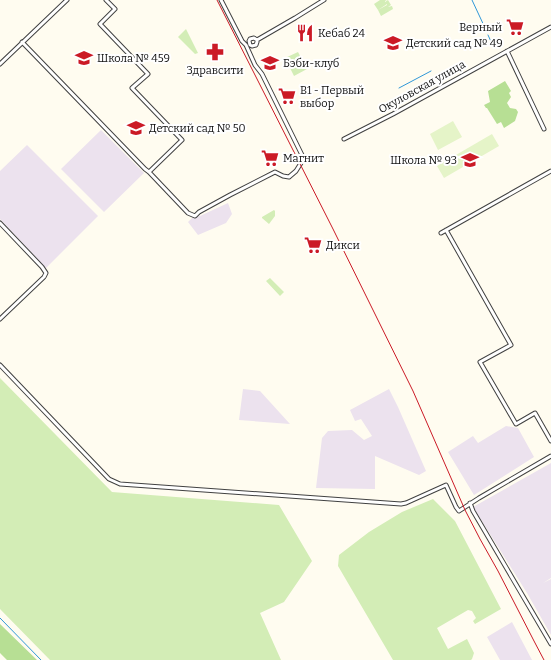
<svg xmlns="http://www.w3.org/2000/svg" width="551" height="660" font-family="Bitter,serif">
  <rect width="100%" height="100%" fill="#fffcf0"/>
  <path fill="#ece2ee" d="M 101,130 L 144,173 L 104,212 L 61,169 Z
    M 27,145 L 98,216 L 46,268 L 0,219 L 0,171 Z
    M 228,203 L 232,214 L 226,223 L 198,235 L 188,222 L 193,217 L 200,216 Z
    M 243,389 L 260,391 L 290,424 L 239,420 Z
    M 389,389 L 398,407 L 426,471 L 419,475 L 375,456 L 375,489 L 316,488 L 322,438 L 328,431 L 352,430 L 364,440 L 372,436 L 361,419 L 355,421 L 350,410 Z
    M 506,426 L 518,428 L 534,457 L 474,495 L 448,452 L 473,436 L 478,443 Z
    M 551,463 L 551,578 L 543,583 L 551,579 L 551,635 L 527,593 L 473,507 Z
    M 512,622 L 532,660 L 500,660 L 487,637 Z"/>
  <path fill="#d3edb6" d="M 380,0 L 387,0 L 385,1 L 385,2 L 388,0 L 391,5 L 388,7 L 392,6 L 393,9 L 381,16 L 378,10 L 387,5 L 387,4 L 378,10 L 374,4 Z
    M 186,29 L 198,53 L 195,54 L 178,37 Z
    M 298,52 L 307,69 L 294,76 L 285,58 Z
    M 274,210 L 275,211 L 275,216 L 269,224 L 262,218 L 262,217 Z
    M 270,278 L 284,292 L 280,296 L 266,281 Z
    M 0,378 L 112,492 L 279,505 L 312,561 L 284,602 L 260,613 L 281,660 L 50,660 L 0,609 Z
    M 433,499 L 455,521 L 501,609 L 475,624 L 473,621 L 476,618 L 472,611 L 468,610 L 437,628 L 448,649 L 467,639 L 474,653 L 472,659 L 471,660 L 393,660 L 338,566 L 339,555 L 369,532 L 402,512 Z"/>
  <path fill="#b7df94" d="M 505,81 L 511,91 L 509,93 L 511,97 L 507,103 L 510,108 L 516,109 L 518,112 L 515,121 L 504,128 L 501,122 L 497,124 L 487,108 L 486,108 L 484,105 L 490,102 L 488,91 Z
    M 0,624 L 37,660 L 7,660 L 0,653 Z"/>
  <path fill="#e5f4c8" d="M 453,121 L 462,137 L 438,150 L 430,134 Z
    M 492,134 L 499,146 L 444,178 L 437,166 Z"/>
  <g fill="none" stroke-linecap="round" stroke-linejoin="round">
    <path stroke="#3098d8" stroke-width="1" d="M 472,0 L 486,30
      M 488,35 L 493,46
      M 399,88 L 431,71
      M 0,618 L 41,660"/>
    <g stroke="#414141" stroke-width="5">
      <path id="minor" d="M 106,0 L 115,9 L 100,24 L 148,74 L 132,88 L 182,140 L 149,172
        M 257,40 L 257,42 L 256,45 L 252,46 L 250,45 L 249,41 L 250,39 L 254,38 L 257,40 L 295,18 L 324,0
        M 22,42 L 145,169 L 149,172 L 188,213 L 195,216 L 199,212 L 230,195 L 275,172 L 283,176 L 289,177 L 296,171 L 301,163 L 302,155 L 262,74 L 255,65 L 246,45 L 242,41 L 221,0
        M 507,51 L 544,129
        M 0,64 L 67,0
        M 344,139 L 393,114 L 551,27
        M 0,223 L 42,267 L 46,273 L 44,277 L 0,319
        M 446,230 L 511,345 L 480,362 L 516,424 L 535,413 L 551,441
        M 441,233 L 551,171
        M 0,365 L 109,479 L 120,484 L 401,504 L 406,503 L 446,485 L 456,507 L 459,511 L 479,498 L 551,456
        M 470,503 L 473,511 L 551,644"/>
    </g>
    <use href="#minor" stroke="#fff" stroke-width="3"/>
    <path stroke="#cb1a26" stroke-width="1" d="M 217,0 L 333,229 L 413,391 L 465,510 L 480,539 L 498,571 L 534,641 L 544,660"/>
  </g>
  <defs>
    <g id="supermarket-bare" transform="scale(1.38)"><path d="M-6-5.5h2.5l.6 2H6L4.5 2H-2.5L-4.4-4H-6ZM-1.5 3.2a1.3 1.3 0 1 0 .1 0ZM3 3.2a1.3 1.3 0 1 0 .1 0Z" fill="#cb1a26" stroke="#fff" stroke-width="2.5" paint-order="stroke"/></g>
    <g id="restaurant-bare" transform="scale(1.38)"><path d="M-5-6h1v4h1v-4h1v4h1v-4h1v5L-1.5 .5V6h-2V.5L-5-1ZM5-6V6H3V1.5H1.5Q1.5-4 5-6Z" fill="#cb1a26" stroke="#fff" stroke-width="2.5" paint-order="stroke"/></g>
    <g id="school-bare" transform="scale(1.38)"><path d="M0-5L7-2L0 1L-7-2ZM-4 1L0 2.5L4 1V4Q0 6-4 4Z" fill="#cb1a26" stroke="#fff" stroke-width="2.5" paint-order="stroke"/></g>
    <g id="pharmacy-bare" transform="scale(1.38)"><path d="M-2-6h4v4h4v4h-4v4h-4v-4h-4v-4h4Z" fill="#cb1a26" stroke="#fff" stroke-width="2.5" paint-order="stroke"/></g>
  </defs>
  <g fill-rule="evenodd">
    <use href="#supermarket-bare" x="515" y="27"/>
    <use href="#restaurant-bare" x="305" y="33"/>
    <use href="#school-bare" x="393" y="43"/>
    <use href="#pharmacy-bare" x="215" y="52"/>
    <use href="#school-bare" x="84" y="58"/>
    <use href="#school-bare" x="270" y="63"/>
    <use href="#supermarket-bare" x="287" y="96"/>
    <use href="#school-bare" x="136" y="128"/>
    <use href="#supermarket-bare" x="270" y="158"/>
    <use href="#school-bare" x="470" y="160"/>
    <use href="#supermarket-bare" x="313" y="245"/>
  </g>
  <g text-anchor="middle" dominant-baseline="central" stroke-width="4" stroke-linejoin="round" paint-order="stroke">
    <g font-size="11" fill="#0e0e0e" stroke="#fff" text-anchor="start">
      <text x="502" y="27" text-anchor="end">Верный</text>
      <text x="318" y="33">Кебаб 24</text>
      <text x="406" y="43">Детский сад № 49</text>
      <text x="97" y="58">Школа № 459</text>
      <text x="283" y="63">Бэби-клуб</text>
      <text x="215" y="70" text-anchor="middle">Здравсити</text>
      <text x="300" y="90">В1 - Первый<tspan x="300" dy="13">выбор</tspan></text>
      <text x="149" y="128">Детский сад № 50</text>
      <text x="283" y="158">Магнит</text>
      <text x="457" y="160" text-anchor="end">Школа № 93</text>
      <text x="326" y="245">Дикси</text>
    </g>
    <g font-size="11" fill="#0e0e0e" stroke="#fff">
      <text transform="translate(422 87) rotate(-29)">Окуловская улица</text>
    </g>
  </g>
</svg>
